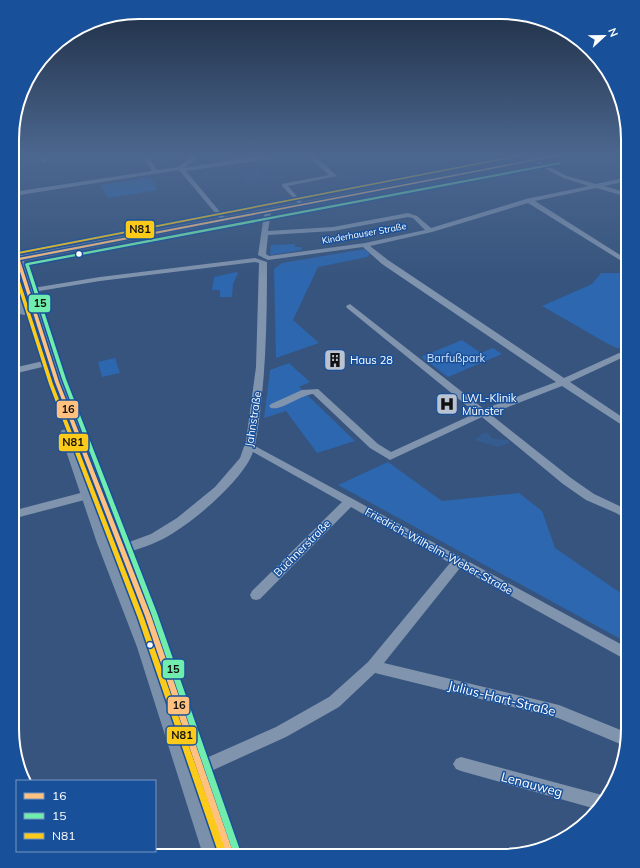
<svg xmlns="http://www.w3.org/2000/svg" width="640" height="868" font-family="Mulish,sans-serif">
  <rect width="100%" height="100%" fill="#36547d"/>
  <path fill="#2d67af" d="M 150,177 L 158,190 L 108,198 L 100,185 Z
    M 295,244 L 295,247 L 301,247 L 302,250 L 270,255 L 271,245 Z
    M 365,249 L 370,254 L 367,257 L 318,267 L 293,320 L 319,343 L 276,358 L 274,269 L 282,263 Z
    M 236,272 L 238,273 L 233,284 L 232,297 L 220,297 L 220,290 L 212,290 L 214,277 Z
    M 601,273 L 628,273 L 628,348 L 617,348 L 608,344 L 542,306 L 592,284 Z
    M 462,340 L 481,353 L 493,348 L 502,354 L 448,377 L 421,357 Z
    M 115,358 L 120,373 L 102,377 L 98,362 Z
    M 289,363 L 310,382 L 299,387 L 355,441 L 317,453 L 286,411 L 264,418 L 270,370 Z
    M 388,462 L 442,501 L 519,493 L 542,511 L 555,548 L 628,598 L 628,643 L 338,485 Z"/>
  <path fill="#355c91" d="M 257,169 L 262,174 L 260,175 L 264,179 L 246,182 L 237,172 L 246,171 L 251,176 L 256,174 L 252,170 Z
    M 483,433 L 488,433 L 492,438 L 496,439 L 508,440 L 509,443 L 498,447 L 475,440 Z"/>
  <g fill="none" stroke-linecap="round" stroke-linejoin="round">
    <path fill="#8194ae" fill-rule="evenodd" d="M 39,156 L 45,156 L 46,162 L 42,162 Z
      M 142,156 L 148,156 L 157,170 L 178,167 L 192,156 L 199,156 L 184,168 L 245,158 L 290,156 L 186,171 L 226,219 L 226,221 L 222,221 L 179,170 L 13,196 L 13,192 L 152,171 Z
      M 308,156 L 315,156 L 337,176 L 288,186 L 302,202 L 299,204 L 282,186 L 282,184 L 329,175 Z
      M 522,156 L 530,156 L 567,176 L 596,184 L 628,177 L 628,181 L 604,186 L 628,193 L 628,197 L 596,188 L 535,201 L 628,260 L 628,265 L 528,203 L 432,232 L 370,246 L 388,260 L 564,378 L 628,349 L 628,355 L 570,382 L 628,421 L 628,429 L 562,386 L 490,414 L 571,478 L 594,494 L 628,510 L 628,520 L 616,513 L 586,500 L 563,484 L 482,417 L 390,460 L 370,448 L 313,394 C 300,395 282,411 271,408 L 269,406 L 271,404 L 302,390 L 318,389 L 378,444 L 391,452 L 476,413 L 347,308 L 346,306 L 350,304 L 484,409 L 556,382 L 382,264 L 363,247 L 268,260 L 258,255 L 264,215 L 266,211 L 268,210 L 271,212 L 268,231 L 333,227 L 408,213 L 417,216 L 431,228 L 526,199 L 589,186 L 563,178 ZM 408,217 L 413,218 L 425,230 L 365,243 L 269,256 L 266,254 L 268,235 L 333,231 Z
      M 624,227 L 628,228 L 628,233 L 621,229 Z
      M 255,258 L 267,262 C 267,324 266,385 255,446 L 628,648 L 628,661 L 460,568 L 384,663 L 559,705 L 628,733 L 625,746 L 558,718 L 375,673 L 339,707 L 286,737 L 200,776 L 195,773 L 192,768 L 195,763 L 276,727 L 329,697 L 368,662 L 450,563 L 351,507 L 260,599 L 256,600 L 252,599 L 250,595 L 252,591 L 342,502 L 253,452 C 243,481 190,525 163,539 C 149,546 132,551 117,556 L 113,554 L 111,551 L 113,548 L 151,534 L 177,518 L 215,487 L 240,458 L 246,441 L 256,367 L 259,263 L 255,262 L 100,281 L 27,293 L 23,291 L 27,289 L 100,277 Z
      M 52,359 L 55,360 L 56,362 L 55,364 L 13,374 L 13,368 Z
      M 88,491 L 92,492 L 93,495 L 92,498 L 12,519 L 12,511 Z
      M 461,757 L 602,795 L 607,797 L 596,809 L 461,771 L 456,769 L 453,764 L 456,759 Z"/>
    <path fill="#7b90ab" fill-rule="evenodd" d="M 545,156 L 563,156 L 24,261 L 51,344 L 166,643 L 242,855 L 203,855 L 137,647 L 97,543 L 60,433 L 62,430 L 70,429 L 29,313 L 24,315 L 20,314 L 13,295 L 13,277 L 17,278 L 21,288 L 13,263 L 13,239 L 18,242 L 22,255 Z"/>
    <g stroke="#19509a" stroke-width="3">
      <path id="bus-1" d="M 552,156 L 559,156 L 20,260 L 59,382 L 151,616 L 234,855 L 226,855 L 145,616 L 55,382 L 16,259 L 18,258 Z"/>
    </g>
    <g stroke="#19509a" stroke-width="3">
      <path id="bus-2" d="M 560,162 L 561,163 L 561,164 L 29,265 L 66,379 L 157,613 L 241,853 L 240,855 L 234,855 L 151,613 L 62,379 L 25,264 L 27,263 Z"/>
    </g>
    <g stroke="#19509a" stroke-width="3">
      <path id="bus-3" d="M 514,156 L 521,156 L 13,255 L 13,253 Z
        M 13,265 L 15,266 L 53,384 L 144,618 L 227,855 L 219,855 L 138,618 L 49,384 L 13,271 Z"/>
    </g>
    <use href="#bus-1" fill="#ffc180" fill-rule="evenodd"/>
    <use href="#bus-2" fill="#70ecad" fill-rule="evenodd"/>
    <use href="#bus-3" fill="#fccb19" fill-rule="evenodd"/>
  </g>
  <linearGradient id="sky" x2="0" y2="1"><stop stop-color="#1e2e45"/><stop offset="0.56" stop-color="#4c678f"/><stop offset="1" stop-color="#4c678f" stop-opacity="0"/></linearGradient>
  <rect width="640" height="278" fill="url(#sky)"/>
  <defs>
    <g id="building-square" transform="scale(1.15)"><rect x="-9" y="-9" width="18" height="18" rx="4" fill="#b9c3d2" stroke="#19509a"/><path d="M-4-6H4V6H1V3H-1V6H-4ZM-2.5-4.3h1.7v1.8h-1.7ZM.8-4.3h1.7v1.8H.8ZM-2.5-1h1.7V.8h-1.7ZM.8-1h1.7V.8H.8Z" fill="#111"/></g>
    <g id="hospital-square" transform="scale(1.15)"><rect x="-9" y="-9" width="18" height="18" rx="4" fill="#b9c3d2" stroke="#19509a"/><path d="M-5-5h3v3.5h4V-5h3V5h-3V1.5h-4V5h-3Z" fill="#111"/></g>
  </defs>
  <g fill-rule="evenodd">
    <use href="#building-square" x="335" y="360"/>
    <use href="#hospital-square" x="447" y="404"/>
  </g>
  <g fill="#fff" stroke="#19509a" stroke-width="1.5">
    <circle cx="79" cy="254" r="3.5"/>
    <circle cx="150" cy="645" r="3.5"/>
  </g>
  <g text-anchor="middle" dominant-baseline="central" stroke-width="3" stroke-linejoin="round" paint-order="stroke">
    <g font-size="9" fill="#fff" stroke="#19509a">
      <text transform="translate(364 233) rotate(-10)">Kinderhauser Straße</text>
    </g>
    <g font-size="11" fill="#d5e6fc" stroke="#19509a">
      <text x="456" y="358">Barfußpark</text>
    </g>
    <g font-size="11" fill="#fff" stroke="#19509a" text-anchor="start">
      <text x="350" y="360">Haus 28</text>
      <text x="462" y="398">LWL-Klinik<tspan x="462" dy="13">Münster</tspan></text>
    </g>
    <g font-size="11" fill="#fff" stroke="#19509a">
      <text transform="translate(253 419) rotate(-81)">Jahnstraße</text>
      <text transform="translate(302 548) rotate(-45)">Büchnerstraße</text>
      <text transform="translate(439 551) rotate(29)">Friedrich-Wilhelm-Weber-Straße</text>
    </g>
    <g font-size="13" fill="#fff" stroke="#19509a">
      <text transform="translate(502 698) rotate(14)">Julius-Hart-Straße</text>
      <text transform="translate(532 784) rotate(15)">Lenauweg</text>
    </g>
  </g>
  <path d="M0 0H640V868H0ZM139 19H501A120 120 0 0 1 621 139V729A120 120 0 0 1 501 849H139A120 120 0 0 1 19 729V139A120 120 0 0 1 139 19Z" fill="#19509a" fill-rule="evenodd"/>
  <path fill="none" stroke="#fff" stroke-width="2" d="M139 19H501A120 120 0 0 1 621 139V729A120 120 0 0 1 501 849H139A120 120 0 0 1 19 729V139A120 120 0 0 1 139 19Z"/>
  <g stroke="#19509a" stroke-width="1.5">
    <rect x="125" y="220" width="30" height="19" rx="4" fill="#fccb19"/>
    <rect x="28" y="294" width="23" height="19" rx="4" fill="#70ecad"/>
    <rect x="56" y="400" width="23" height="19" rx="4" fill="#ffc180"/>
    <rect x="58" y="433" width="31" height="19" rx="4" fill="#fccb19"/>
    <rect x="162" y="659" width="23" height="20" rx="4" fill="#70ecad"/>
    <rect x="167" y="696" width="23" height="19" rx="4" fill="#ffc180"/>
    <rect x="166" y="726" width="31" height="19" rx="4" fill="#fccb19"/>
  </g>
  <g font-size="11" text-anchor="middle" font-weight="bold" fill="#111">
    <text x="140" y="233">N81</text>
    <text x="40" y="307">15</text>
    <text x="68" y="413">16</text>
    <text x="73" y="446">N81</text>
    <text x="173" y="673">15</text>
    <text x="179" y="709">16</text>
    <text x="182" y="739">N81</text>
  </g>
  <rect x="16" y="780" width="140" height="72" fill="#19509a" stroke="#7596c2"/>
  <rect x="24" y="793" width="20" height="6" fill="#ffc180" stroke="#7596c2"/>
  <text x="52" y="800" font-size="12" fill="#ffffff">16</text>
  <rect x="24" y="813" width="20" height="6" fill="#70ecad" stroke="#7596c2"/>
  <text x="52" y="820" font-size="12" fill="#ffffff">15</text>
  <rect x="24" y="833" width="20" height="6" fill="#fccb19" stroke="#7596c2"/>
  <text x="52" y="840" font-size="12" fill="#ffffff">N81</text>
  <g transform="translate(604 36) rotate(68)" stroke="#19509a" stroke-width="3" paint-order="stroke">
  <path d="M0-3L7 15L0 10L-7 15Z" fill="#ffffff"/>
  <text y="-6" font-size="11" font-weight="bold" text-anchor="middle" fill="#ffffff">N</text>
  </g>
</svg>
